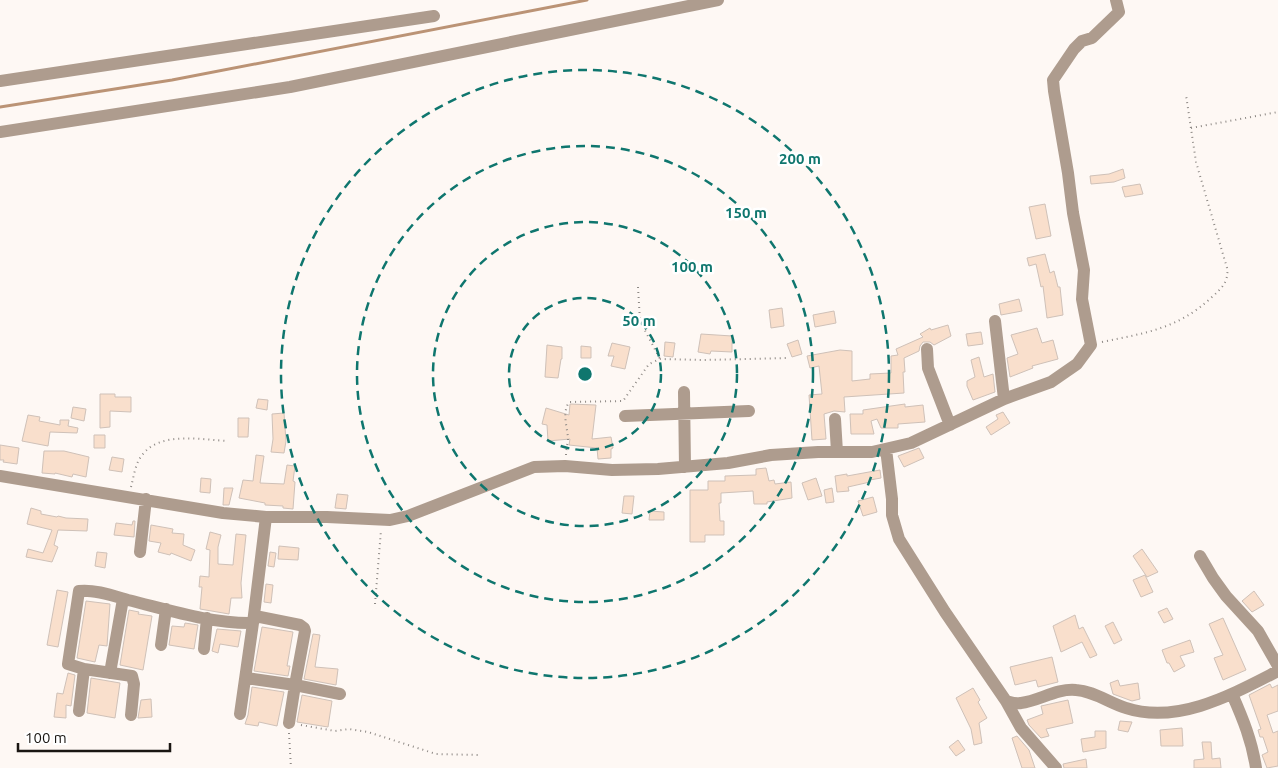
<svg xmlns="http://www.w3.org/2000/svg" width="1278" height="768" font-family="Ubuntu,sans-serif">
  <rect width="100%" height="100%" fill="#fef8f4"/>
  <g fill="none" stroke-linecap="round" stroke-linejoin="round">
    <path stroke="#bb9375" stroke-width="3" d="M 0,107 L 172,80 L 587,0"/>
  </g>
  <path fill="#f9dfcc" stroke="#cfc1b8" d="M 1123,169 L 1125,178 L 1114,182 L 1091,184 L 1090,176 L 1109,174 Z
    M 1140,184 L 1143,194 L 1125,197 L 1122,187 Z
    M 1045,204 L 1051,236 L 1036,239 L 1029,207 Z
    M 1045,254 L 1050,273 L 1054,271 L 1058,287 L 1060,287 L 1063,315 L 1047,318 L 1043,286 L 1041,287 L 1036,264 L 1029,266 L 1027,258 Z
    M 1019,299 L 1022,311 L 1001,315 L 999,304 Z
    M 782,308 L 784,326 L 771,328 L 769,310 Z
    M 834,311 L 836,323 L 815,327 L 813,315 Z
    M 948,325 L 951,336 L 934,345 L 930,342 L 923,342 L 920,346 L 919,351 L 904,358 L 905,372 L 903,372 L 904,393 L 844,397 L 845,412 L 834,411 L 824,414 L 826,439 L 812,440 L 809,395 L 822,394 L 819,366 L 810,368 L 807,356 L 840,350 L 852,351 L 852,381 L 870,379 L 870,374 L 891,373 L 891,356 L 898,355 L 896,349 L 923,337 L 920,334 L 930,328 L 931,330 Z
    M 1037,328 L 1042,343 L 1053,340 L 1058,359 L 1032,366 L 1033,368 L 1010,377 L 1007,358 L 1018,354 L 1011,335 Z
    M 981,332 L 983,344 L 968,346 L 966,334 Z
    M 701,334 L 732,336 L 732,352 L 711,351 L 710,354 L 698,352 Z
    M 798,340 L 802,354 L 792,357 L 787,344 Z
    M 665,342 L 675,343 L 673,357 L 664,356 Z
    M 612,343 L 630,347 L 625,369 L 611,366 L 614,356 L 608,356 Z
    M 547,345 L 562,347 L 562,359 L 561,359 L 558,378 L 545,377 Z
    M 581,346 L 591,347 L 591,358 L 581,358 Z
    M 979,357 L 984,377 L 993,374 L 995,392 L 973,400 L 967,386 L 967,381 L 975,377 L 971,360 Z
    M 100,394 L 115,394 L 115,397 L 131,397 L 131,412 L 110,411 L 110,427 L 100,428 Z
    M 258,399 L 268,400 L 267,410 L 256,408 Z
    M 570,404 L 596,405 L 592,439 L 611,437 L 613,448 L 611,449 L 611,458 L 598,459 L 597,448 L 569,445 L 570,439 L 548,441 L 547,425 L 542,424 L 546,408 L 569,415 Z
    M 905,404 L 905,407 L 923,405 L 925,422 L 898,424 L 898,428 L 881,428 L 877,419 L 871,421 L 874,434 L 851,434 L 850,414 L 863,414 L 863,410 Z
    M 73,407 L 86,409 L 84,421 L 71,418 Z
    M 1003,412 L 1010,423 L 991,435 L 986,427 L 998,419 L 996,415 Z
    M 284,413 L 286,441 L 284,453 L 271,452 L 273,439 L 272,414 Z
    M 28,415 L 40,417 L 39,421 L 60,425 L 60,420 L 69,420 L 68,426 L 78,428 L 77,433 L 50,432 L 48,446 L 22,441 Z
    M 238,418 L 249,418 L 248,437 L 238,437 Z
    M 94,435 L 105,435 L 105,448 L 94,448 Z
    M 0,445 L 19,448 L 17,464 L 3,462 L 4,460 L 0,460 Z
    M 919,448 L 924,458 L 904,467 L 898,456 Z
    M 44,451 L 64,451 L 89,457 L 86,477 L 73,474 L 72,477 L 55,473 L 55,474 L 42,473 Z
    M 256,455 L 264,456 L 260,483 L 284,484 L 287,465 L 295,466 L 293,481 L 295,482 L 293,509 L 283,508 L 283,506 L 265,505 L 265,503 L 239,498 L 243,480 L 253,481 Z
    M 112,457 L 124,459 L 122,472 L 109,470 Z
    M 766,468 L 769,481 L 774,480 L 775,484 L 791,482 L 792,498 L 767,502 L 767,504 L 754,504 L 753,491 L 721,493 L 721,503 L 719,503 L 720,521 L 724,521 L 724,535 L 705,535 L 705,542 L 690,542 L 690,490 L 708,490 L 708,481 L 725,481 L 725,476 L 756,475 L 756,469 Z
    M 880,470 L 881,478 L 870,480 L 870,482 L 848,487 L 849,491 L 837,492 L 835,476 L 847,474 L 847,476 Z
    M 201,478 L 211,479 L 210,493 L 200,492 Z
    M 816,478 L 822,496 L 808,500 L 802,483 Z
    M 224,488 L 233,488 L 229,505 L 223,505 Z
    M 832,488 L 834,502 L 826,503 L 824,490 Z
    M 337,494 L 348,495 L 346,509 L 335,508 Z
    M 624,496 L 634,496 L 632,514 L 622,513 Z
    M 873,497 L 877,512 L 863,516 L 858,501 Z
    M 31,508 L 41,511 L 41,514 L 57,517 L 58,516 L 66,518 L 88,519 L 87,531 L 58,530 L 54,545 L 58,547 L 52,562 L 26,557 L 28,549 L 43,553 L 52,530 L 27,524 Z
    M 650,511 L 664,512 L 664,520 L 649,520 Z
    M 133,521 L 135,521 L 134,537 L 114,535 L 116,523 L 132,525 Z
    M 151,525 L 173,529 L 172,533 L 184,534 L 183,545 L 195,550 L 191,561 L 171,553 L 170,555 L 158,552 L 161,543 L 149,541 Z
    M 210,532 L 221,535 L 218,547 L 218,564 L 233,565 L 236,534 L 246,535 L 241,583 L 242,598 L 231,598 L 229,614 L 200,609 L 202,587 L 199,587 L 200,576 L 209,577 L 210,550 L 206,549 Z
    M 279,546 L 299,548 L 298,560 L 278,559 Z
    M 1142,549 L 1158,572 L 1147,577 L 1133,556 Z
    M 97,552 L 107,553 L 105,568 L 95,566 Z
    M 270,552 L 276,553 L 274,567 L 268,566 Z
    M 1145,575 L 1153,592 L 1141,597 L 1133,580 Z
    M 266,584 L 273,585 L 271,603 L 264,602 Z
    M 57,590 L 68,592 L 58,647 L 47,645 Z
    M 1254,591 L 1264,605 L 1252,612 L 1242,601 Z
    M 86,601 L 110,604 L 107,646 L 99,645 L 95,662 L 77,658 Z
    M 1167,608 L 1173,619 L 1164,623 L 1158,612 Z
    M 129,610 L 139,612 L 138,614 L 152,616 L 143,670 L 120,665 Z
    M 1075,615 L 1079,629 L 1083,627 L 1097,655 L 1090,658 L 1082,642 L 1061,652 L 1053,626 Z
    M 1223,618 L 1246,670 L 1223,680 L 1214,658 L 1223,655 L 1209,624 Z
    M 1113,622 L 1122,640 L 1114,644 L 1105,626 Z
    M 185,623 L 198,625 L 194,649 L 169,645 L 172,626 L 184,627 Z
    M 262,627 L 293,632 L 287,666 L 290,666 L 288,676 L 254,671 Z
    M 217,629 L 241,631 L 238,647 L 220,644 L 218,653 L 212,651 Z
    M 313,634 L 320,635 L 315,667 L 338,669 L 336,685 L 304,679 Z
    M 1190,640 L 1194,652 L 1180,656 L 1185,666 L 1174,672 L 1169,663 L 1167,663 L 1162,650 Z
    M 1052,657 L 1058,682 L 1038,687 L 1036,680 L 1015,685 L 1010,667 Z
    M 68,673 L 75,675 L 71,706 L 66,705 L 66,718 L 54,717 L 57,693 L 63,694 Z
    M 91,678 L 120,683 L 115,718 L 87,713 Z
    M 1118,680 L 1120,686 L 1138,683 L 1140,699 L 1132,701 L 1113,694 L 1110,683 Z
    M 1270,684 L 1272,688 L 1278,685 L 1278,711 L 1267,715 L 1273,733 L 1278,731 L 1278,766 L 1267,768 L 1262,755 L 1268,752 L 1263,737 L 1260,737 L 1258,730 L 1261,729 L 1249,695 Z
    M 252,687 L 284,692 L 277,726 L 259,722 L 258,726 L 245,724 L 248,715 Z
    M 973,688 L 980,700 L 978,702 L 987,718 L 979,723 L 982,743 L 974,745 L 971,729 L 956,698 Z
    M 302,695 L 332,701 L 328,727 L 297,722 Z
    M 151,699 L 152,717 L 138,718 L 141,700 Z
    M 1068,700 L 1073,723 L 1046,729 L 1049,736 L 1041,738 L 1029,725 L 1027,720 L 1043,714 L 1041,706 Z
    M 1120,721 L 1132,722 L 1128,732 L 1118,730 Z
    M 1182,728 L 1183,746 L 1161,746 L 1160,730 Z
    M 1095,731 L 1106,731 L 1106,748 L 1083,752 L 1081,739 L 1095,737 Z
    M 1017,736 L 1029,750 L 1035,768 L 1022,768 L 1012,738 Z
    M 958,740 L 965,750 L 956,756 L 949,747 Z
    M 1202,742 L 1211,742 L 1212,759 L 1220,758 L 1221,768 L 1194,768 L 1194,760 L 1204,759 Z
    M 1086,759 L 1087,768 L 1064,768 L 1063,764 Z"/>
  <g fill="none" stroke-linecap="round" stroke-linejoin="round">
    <path stroke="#8e8985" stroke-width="2" stroke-dasharray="1 4" stroke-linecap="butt" d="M 1191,128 L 1278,112
      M 638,287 L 640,321 L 660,359
      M 1102,342 C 1145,333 1178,329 1212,297 C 1222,288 1229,281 1227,268 L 1196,162 L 1186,95
      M 566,455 C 566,449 568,443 568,438 C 567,426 562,413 569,402 L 623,401 L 649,364 L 660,359 L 704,360 L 789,358
      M 131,487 C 134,476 135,463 143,454 C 161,431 203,440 228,441
      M 375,604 L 381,530
      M 301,725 L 335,731 L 349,729 L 368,732 L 436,754 L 478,755
      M 289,733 L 291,768"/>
    <path stroke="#ae9c8e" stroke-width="12" d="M 0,81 L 434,16
      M 0,132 L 290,87 L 718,0
      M 995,321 L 1004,399
      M 927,349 L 928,368 L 950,425
      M 684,392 L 685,467
      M 625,416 L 749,411
      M 835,419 L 837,452
      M 886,449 L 892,499 L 892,515 L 899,539 L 945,612 L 1006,701 C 1010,702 1016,704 1021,703 C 1039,701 1057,688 1076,690 C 1094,691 1109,703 1126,708 C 1178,725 1233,694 1278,671
      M 0,476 L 223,513 L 266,517 L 327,517 L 390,520 L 408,516 L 534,467 L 565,466 L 612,470 L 658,469 L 728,463 L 771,455 L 818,452 L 872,452 L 911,443 L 1004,399 L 1051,382 L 1077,364 L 1091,345 L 1082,299 L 1084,270 L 1073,213 L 1068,173 L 1054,91 L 1053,80 L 1074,49 L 1082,41 L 1092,38 L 1119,12 L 1116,0
      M 140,552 L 146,499
      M 1200,556 L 1213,578 L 1226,596 L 1258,631 L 1278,666
      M 161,645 L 166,609
      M 204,649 L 207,618
      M 110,673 L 123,599
      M 246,678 L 295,685 L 305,631 L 304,628 L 300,625 L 255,616
      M 1232,694 C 1243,719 1252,741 1256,768
      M 1006,701 L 1021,728 L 1056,768
      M 79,711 L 84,669
      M 240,714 L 253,623
      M 131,715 L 134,684 L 132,676 L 84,669 L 68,664 L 79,591 C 94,589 114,596 128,600 C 169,610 212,624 253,623 L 266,517
      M 289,723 L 295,685 L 340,694"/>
  </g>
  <g fill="none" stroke="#0f766e" stroke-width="2.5" stroke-dasharray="9 6">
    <circle cx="585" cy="374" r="76"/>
    <circle cx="585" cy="374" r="152"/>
    <circle cx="585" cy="374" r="228"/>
    <circle cx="585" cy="374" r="304"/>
  </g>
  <circle cx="585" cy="374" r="8" fill="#0f766e" stroke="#fff" stroke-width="2.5"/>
  <g font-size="15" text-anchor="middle" font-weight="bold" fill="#0f766e" stroke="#fff" stroke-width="5" stroke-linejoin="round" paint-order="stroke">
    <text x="800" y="164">200 m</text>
    <text x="746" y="218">150 m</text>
    <text x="692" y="272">100 m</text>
    <text x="639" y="326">50 m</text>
  </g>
  <path d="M18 743v8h152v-8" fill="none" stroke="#1a1612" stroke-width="2.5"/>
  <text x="25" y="743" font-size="15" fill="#1a1612" stroke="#ffffff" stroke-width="4" paint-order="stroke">100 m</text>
</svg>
